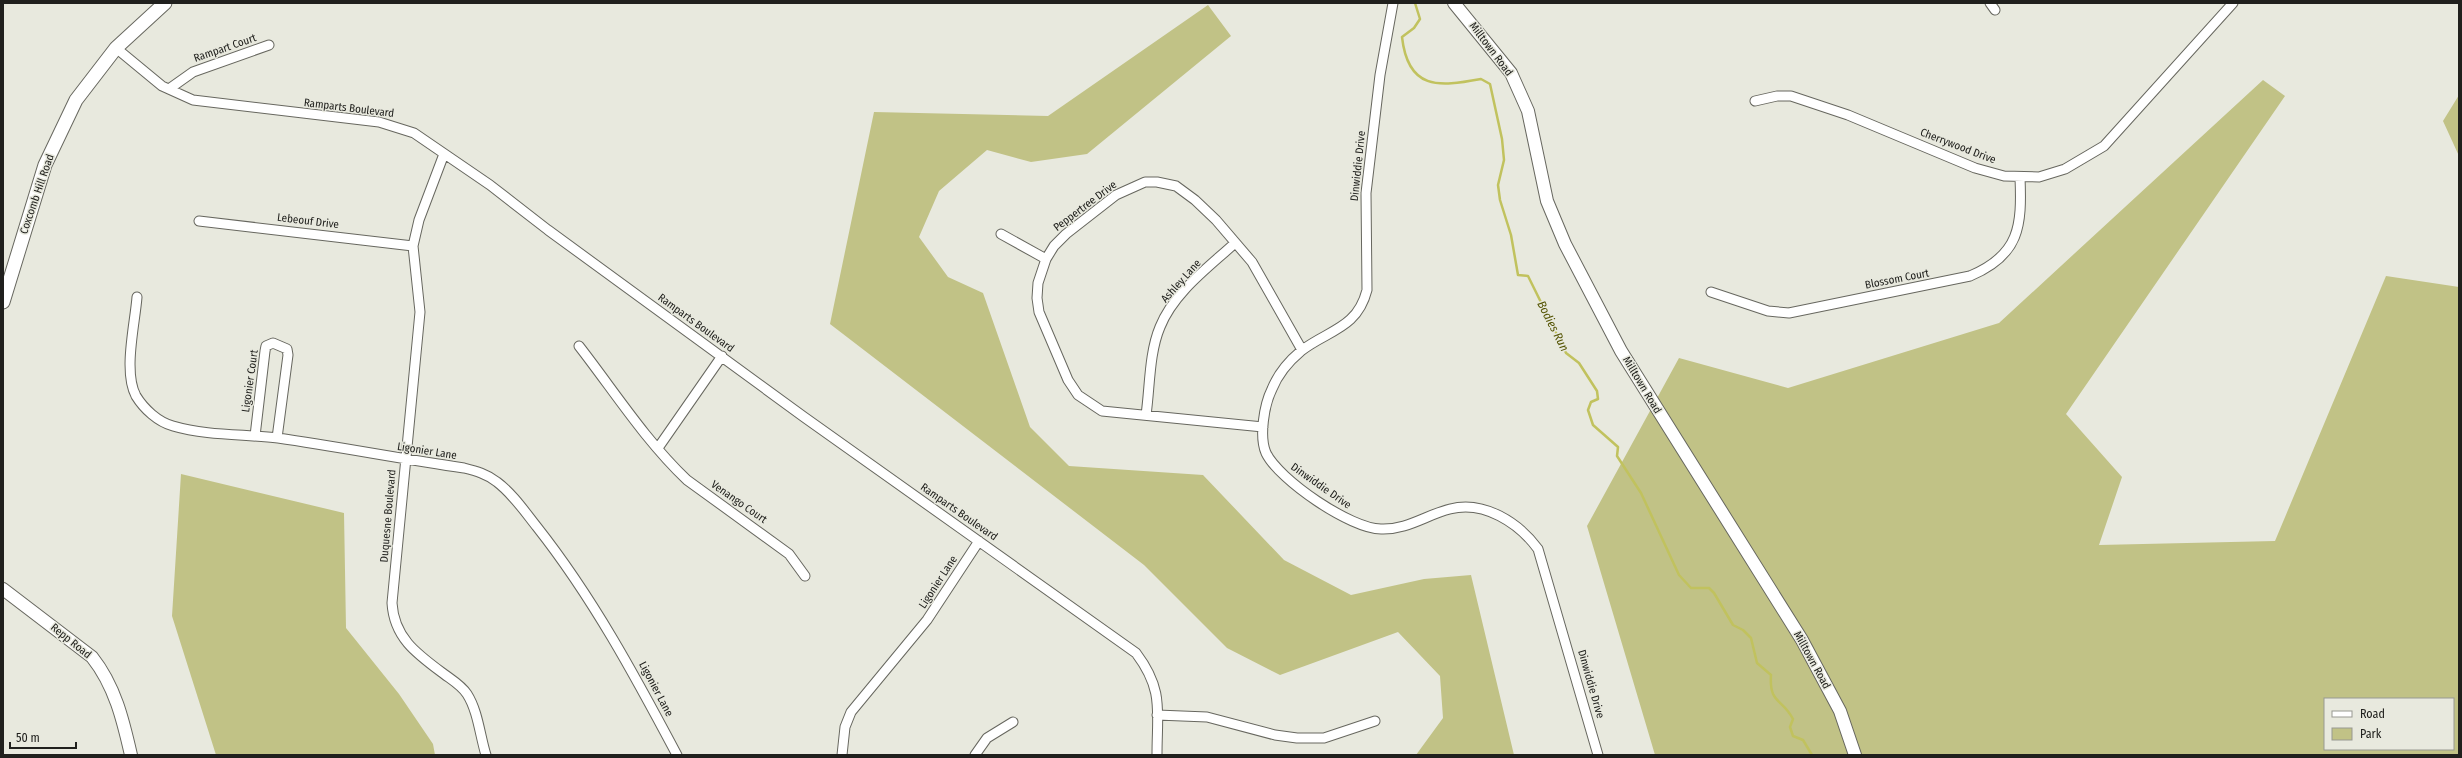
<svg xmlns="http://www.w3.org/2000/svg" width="2462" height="758" font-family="'Fira Sans Condensed',sans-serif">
  <rect width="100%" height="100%" fill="#e8e9de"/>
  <path fill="#c1c286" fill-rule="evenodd" d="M 1208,5 L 1231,36 L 1087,154 L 1031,162 L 987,150 L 939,191 L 919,237 L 948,277 L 983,293 L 1030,427 L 1069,466 L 1203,475 L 1284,560 L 1351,595 L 1424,579 L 1471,575 L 1514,755 L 1416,755 L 1443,718 L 1440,676 L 1398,632 L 1280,675 L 1227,648 L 1144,565 L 830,324 L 874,112 L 1048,116 Z
    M 2263,80 L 2285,96 L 2066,414 L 2122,477 L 2099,545 L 2275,541 L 2386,276 L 2459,287 L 2459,755 L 1655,755 L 1587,526 L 1679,358 L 1788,388 L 1999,323 ZM 2325,699 L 2453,699 L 2453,749 L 2325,749 Z
    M 2459,95 L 2459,156 L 2443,121 Z
    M 181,474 L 344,513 L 346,628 L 399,694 L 433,744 L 435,755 L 216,755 L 172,616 Z"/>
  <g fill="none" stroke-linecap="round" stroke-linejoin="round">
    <path stroke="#c1c25e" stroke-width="2.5" d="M 1415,3 L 1420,19 L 1414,28 L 1402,37 C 1408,90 1438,87 1481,79 L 1490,84 L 1502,139 L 1504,160 L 1498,185 L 1500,200 L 1511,235 L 1518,275 L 1528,276 L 1566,353 L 1579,363 L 1597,391 L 1598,399 L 1591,402 L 1588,410 L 1593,425 L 1618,447 L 1617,456 L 1641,493 L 1679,575 L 1691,588 L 1709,588 L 1714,593 L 1733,625 L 1743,630 L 1751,638 L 1757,663 L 1771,675 C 1769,704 1782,698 1793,719 L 1790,727 L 1793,736 L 1803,740 L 1812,755"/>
    <g stroke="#67675f" stroke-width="11">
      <path id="minor" d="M 1393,3 L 1380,75 L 1366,193 L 1367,290 C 1357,329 1328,330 1301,351 C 1289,361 1278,374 1272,389 C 1264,405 1259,437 1266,453 C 1279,480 1351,529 1381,529 C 1407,530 1426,515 1450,509 C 1484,500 1519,523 1538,549 L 1598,755
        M 1990,3 L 1995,10
        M 116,48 L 162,86 L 193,100 L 379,122 L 414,133 L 490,185 L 548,230 L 804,417 L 1136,653 C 1164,690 1157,711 1157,755
        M 169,89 L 193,72 L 269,45
        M 1755,101 L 1777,96 L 1791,96 L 1848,115 L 1975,168 L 2004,176 L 2039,177 L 2065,169 L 2104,146 L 2233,3
        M 444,154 L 419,220 L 413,246 L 420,312 L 392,603 C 394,638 417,654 444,674 C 452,680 461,685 467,694 C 478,711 480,736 486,755
        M 199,221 L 413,246
        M 1001,234 L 1046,259
        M 1711,292 L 1768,311 L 1789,313 L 1970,276 C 2020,255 2022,226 2020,177
        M 137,297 C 135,324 123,372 136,396 C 144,409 158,422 173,426 C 207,436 244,434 278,438 C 340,447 402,459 464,468 C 476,471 487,474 497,482 C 513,494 525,512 537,527 C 593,598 635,676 677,755
        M 579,346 C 614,391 645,440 687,480 L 789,554 L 805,576
        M 1146,415 C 1150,387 1149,353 1160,327 C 1174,292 1209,267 1235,243
        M 1263,427 L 1102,411 L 1078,395 L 1068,380 L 1039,312 L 1037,298 L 1038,283 L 1046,259 L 1054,246 L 1066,234 L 1116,195 L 1145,182 L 1157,182 L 1176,186 L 1195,200 L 1216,220 L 1252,262 L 1302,350
        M 255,436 L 265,351 L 266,346 L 273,343 L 287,349 L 288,355 L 277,438
        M 658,448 L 722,356
        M 1157,715 L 1207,717 L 1275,735 L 1297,738 L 1324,738 L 1375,721
        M 842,755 L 845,727 L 851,712 L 927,620 L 979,541
        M 975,755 L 987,738 L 1013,722"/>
    </g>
    <g stroke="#67675f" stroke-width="14">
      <path id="tertiary" d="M 1454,3 L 1511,73 L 1528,111 L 1547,201 L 1565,244 L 1621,351 L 1802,640 L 1840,711 L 1855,755
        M 3,589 L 92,657 C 115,686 123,720 131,755"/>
    </g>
    <g stroke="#67675f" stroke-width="15">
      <path id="secondary" d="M 3,302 L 45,165 L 76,100 L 116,48 L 165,3"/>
    </g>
    <use href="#minor" stroke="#fff" stroke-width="9"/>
    <use href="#tertiary" stroke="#fff" stroke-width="12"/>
    <use href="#secondary" stroke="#fff" stroke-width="13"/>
  </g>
  <g text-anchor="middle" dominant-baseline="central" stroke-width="3" stroke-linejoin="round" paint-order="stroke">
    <g font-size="11" fill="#20201d" stroke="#e8e9de">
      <text transform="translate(225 48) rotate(-19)">Rampart Court</text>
      <text transform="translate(1491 49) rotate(53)">Milltown Road</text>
      <text transform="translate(349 108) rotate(7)">Ramparts Boulevard</text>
      <text transform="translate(1958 146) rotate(21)">Cherrywood Drive</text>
      <text transform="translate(1358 166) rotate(-84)">Dinwiddie Drive</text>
      <text transform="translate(37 194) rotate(-71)">Coxcomb Hill Road</text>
      <text transform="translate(1085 206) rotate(-37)">Peppertree Drive</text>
      <text transform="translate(308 221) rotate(7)">Lebeouf Drive</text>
      <text transform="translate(1897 279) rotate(-11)">Blossom Court</text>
      <text transform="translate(1181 281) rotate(-48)">Ashley Lane</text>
      <text transform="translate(696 323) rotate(36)">Ramparts Boulevard</text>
      <text transform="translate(250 381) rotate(-82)">Ligonier Court</text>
      <text transform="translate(1642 385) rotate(59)">Milltown Road</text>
      <text transform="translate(427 451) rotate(9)">Ligonier Lane</text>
      <text transform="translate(1321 486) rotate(35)">Dinwiddie Drive</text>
      <text transform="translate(739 502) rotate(35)">Venango Court</text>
      <text transform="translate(959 512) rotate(35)">Ramparts Boulevard</text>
      <text transform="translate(388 516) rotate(-85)">Duquesne Boulevard</text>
      <text transform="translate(938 582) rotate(-57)">Ligonier Lane</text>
      <text transform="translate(71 641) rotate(39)">Repp Road</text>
      <text transform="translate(1812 660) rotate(61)">Milltown Road</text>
      <text transform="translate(1591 684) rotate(74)">Dinwiddie Drive</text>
      <text transform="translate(656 689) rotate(62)">Ligonier Lane</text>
    </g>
    <g font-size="12" font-style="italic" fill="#545403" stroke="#e8e9de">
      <text transform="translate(1553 326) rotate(63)">Bodies Run</text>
    </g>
  </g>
  <rect width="2462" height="758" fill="none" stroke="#20201d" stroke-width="8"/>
  <rect x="2324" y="698" width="130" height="52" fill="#e8e9de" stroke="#989991"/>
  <rect x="2332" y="711" width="20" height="6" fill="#ffffff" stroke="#989991"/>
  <text x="2360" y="718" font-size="12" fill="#20201d">Road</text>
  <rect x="2332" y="728" width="20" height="12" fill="#c1c286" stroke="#989991"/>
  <text x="2360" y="738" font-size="12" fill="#20201d">Park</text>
  <path d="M10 742v6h66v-6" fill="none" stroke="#20201d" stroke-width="2"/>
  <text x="16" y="742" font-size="12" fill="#20201d" stroke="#e8e9de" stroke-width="3" paint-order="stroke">50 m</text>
</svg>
